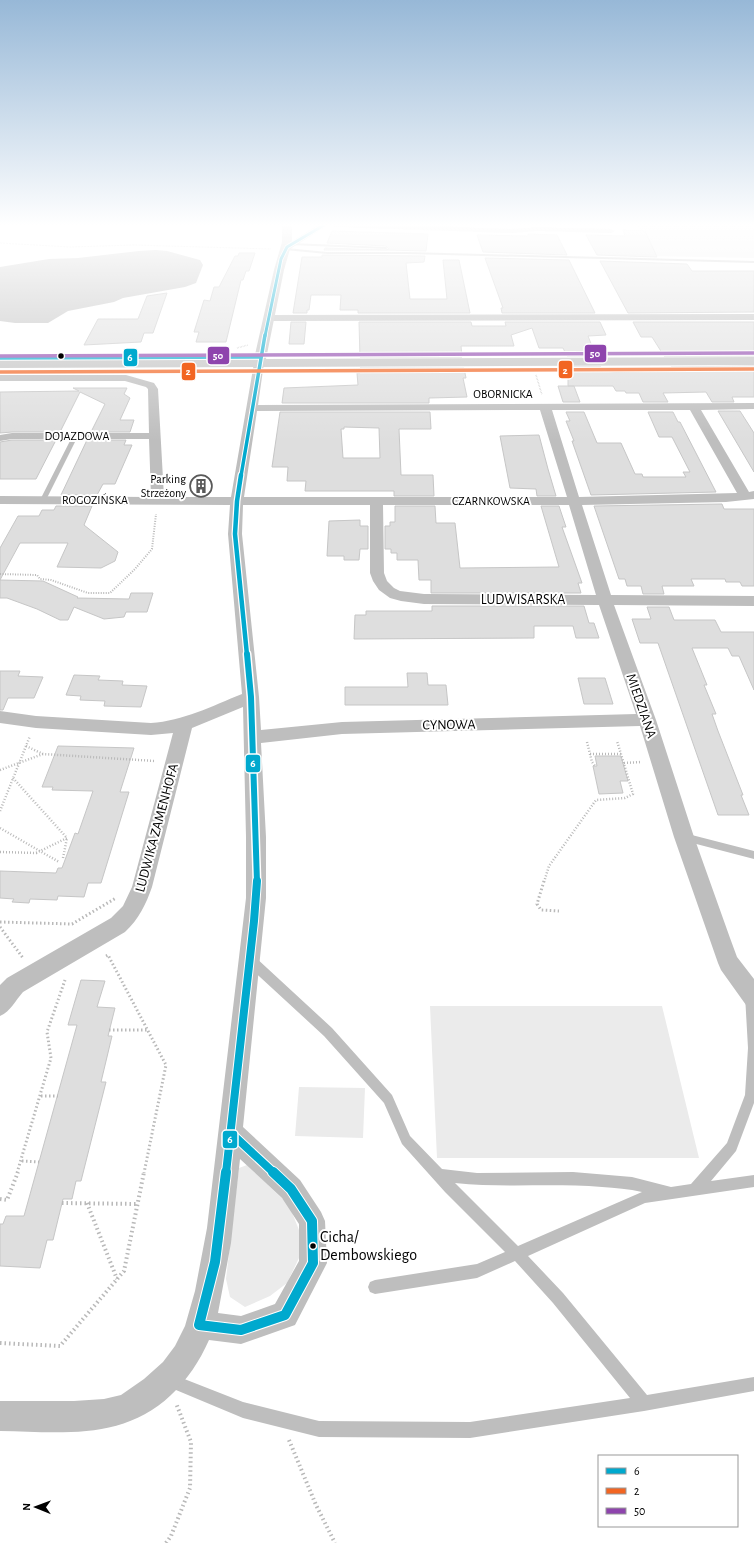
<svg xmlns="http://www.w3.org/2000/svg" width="754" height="1543" font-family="'Alegreya Sans',sans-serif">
  <rect width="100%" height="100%" fill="#fff"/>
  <path fill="#ebebeb" d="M 638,225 L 754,225 L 754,258 L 648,256 Z
    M 430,1006 L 662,1006 L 699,1158 L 437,1158 Z
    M 299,1087 L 365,1088 L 363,1138 L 295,1136 Z
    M 247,1165 L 289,1205 L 299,1230 L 299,1258 L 287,1283 L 270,1296 L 245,1307 L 230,1297 L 226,1279 L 239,1168 Z"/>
  <path fill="#bdbdbd" d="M 156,250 L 167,251 L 200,260 L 203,265 L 196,283 L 185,287 L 123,298 L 114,302 L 68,311 L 48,323 L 15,323 L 0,321 L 0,267 L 49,259 L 78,258 L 139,251 Z"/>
  <path fill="#dedede" stroke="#c6c6c6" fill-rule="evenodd" d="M 623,230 L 645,231 L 657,257 L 597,255 L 586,235 L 625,236 Z
    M 332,231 L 428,234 L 426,251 L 386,250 L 389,249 L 386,246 L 327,243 Z
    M 528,234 L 557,235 L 567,255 L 483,252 L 477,235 L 528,236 Z
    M 325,248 L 386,250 L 324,250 Z
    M 239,253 L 255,253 L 249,271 L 246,271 L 243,280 L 241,280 L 226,342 L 196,342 L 199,332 L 194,332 L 204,300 L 210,301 L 214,287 L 219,287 L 235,256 L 238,256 Z
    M 322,255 L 425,256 L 424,262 L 406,263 L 410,299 L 447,299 L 443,260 L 459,260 L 470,313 L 358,313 L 358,310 L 340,310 L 341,295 L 311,295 L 309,310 L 307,310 L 307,313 L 293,313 L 302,257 L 322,257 Z
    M 485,258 L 569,260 L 595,313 L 502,313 L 501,308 L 503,308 Z
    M 600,261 L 687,264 L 692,271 L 754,271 L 754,312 L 628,313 Z
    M 167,293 L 153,333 L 144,333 L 141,342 L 84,345 L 98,319 L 138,319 L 147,296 Z
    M 291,322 L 306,322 L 304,344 L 289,344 Z
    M 359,322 L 471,322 L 472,326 L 506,326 L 505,322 L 600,322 L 606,335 L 588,336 L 596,356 L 567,356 L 563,348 L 539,348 L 532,328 L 511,335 L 514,346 L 461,346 L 462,357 L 360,357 Z
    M 633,322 L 754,322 L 754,356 L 664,356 L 652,337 L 641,337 Z
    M 754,366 L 754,397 L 732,397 L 734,402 L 712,402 L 706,392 L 663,393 L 668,402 L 643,402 L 639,393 L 626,393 L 625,391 L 616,391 L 613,386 L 568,386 L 568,372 L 574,372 L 572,367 L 601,367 L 603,371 L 615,372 L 673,371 L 671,367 Z
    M 360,368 L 464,368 L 466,378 L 463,378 L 467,397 L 429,398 L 429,403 L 282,403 L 284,388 L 358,385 L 357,373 L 360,373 Z
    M 558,386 L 574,386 L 580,402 L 563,402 Z
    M 73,388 L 127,388 L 124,394 L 130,398 L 120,420 L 134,420 L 130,432 L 91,432 L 105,404 L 80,392 L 60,432 L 12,432 L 0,433 L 0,392 L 79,391 Z
    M 718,411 L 740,411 L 754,433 L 754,472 Z
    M 280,412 L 430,412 L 431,429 L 399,429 L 401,475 L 433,475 L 434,496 L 394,496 L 394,491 L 305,491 L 306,481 L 287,481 L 288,467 L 272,467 ZM 344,427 L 379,428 L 380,458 L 343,458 L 341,429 L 344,429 Z
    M 566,412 L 584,412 L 597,443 L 621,443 L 635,474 L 642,474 L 643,477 L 686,477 L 683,472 L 690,472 L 672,437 L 659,437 L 648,412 L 673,412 L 678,422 L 680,422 L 716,492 L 591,495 L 572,441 L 574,441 L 566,421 L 570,421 Z
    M 539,435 L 548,469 L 556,496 L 537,496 L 536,489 L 510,488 L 500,436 Z
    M 12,440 L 56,440 L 36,479 L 0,479 L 0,442 Z
    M 87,440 L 126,440 L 124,445 L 132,445 L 115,484 L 103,484 L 97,495 L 61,495 Z
    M 722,504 L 724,509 L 754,509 L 754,586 L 742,586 L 740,582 L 726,582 L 725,579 L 691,579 L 694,586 L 662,586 L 664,594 L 643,594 L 641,586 L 627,586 L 625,579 L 619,579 L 594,506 Z
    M 56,506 L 92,506 L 84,525 L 118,552 L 115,561 L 101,568 L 57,567 L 68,543 L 20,543 L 0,580 L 43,581 L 78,597 L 77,598 L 129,599 L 131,593 L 153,593 L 147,612 L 126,612 L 124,617 L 104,619 L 74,607 L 68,620 L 60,620 L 37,609 L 7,598 L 0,598 L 0,548 L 18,516 L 39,516 L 42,510 L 54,510 Z
    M 395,506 L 435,506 L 436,523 L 455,523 L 460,568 L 559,567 L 541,506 L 559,506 L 566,527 L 562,527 L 582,583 L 578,583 L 581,593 L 431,593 L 431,580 L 419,580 L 418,560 L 397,560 L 397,553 L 391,553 L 391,549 L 385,549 L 385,526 L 390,526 L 390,522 L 395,522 Z
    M 360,520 L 360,526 L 368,526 L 368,549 L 360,549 L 359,560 L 344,560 L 344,556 L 327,556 L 329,521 Z
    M 432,606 L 584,606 L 589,623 L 594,623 L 599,638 L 576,638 L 573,626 L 534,626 L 534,638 L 354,639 L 355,615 L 366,615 L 366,611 L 432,611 Z
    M 647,607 L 669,607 L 674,620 L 715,620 L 721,632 L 754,632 L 754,690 L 739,656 L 732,656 L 728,648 L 692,648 L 707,685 L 704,685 L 716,714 L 712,714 L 718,731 L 743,795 L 741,795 L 749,815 L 718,815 L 658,643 L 640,643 L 632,619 L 651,619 Z
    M 0,671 L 20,671 L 18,676 L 43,677 L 34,698 L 8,698 L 3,710 L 0,710 Z
    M 407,673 L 427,673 L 428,685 L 446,685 L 448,705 L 345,705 L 345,687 L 408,687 Z
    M 74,675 L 100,676 L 98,680 L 123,681 L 122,685 L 147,686 L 141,707 L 104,706 L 105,701 L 80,700 L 81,696 L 66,695 Z
    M 578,678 L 605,678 L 613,704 L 584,704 Z
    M 58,746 L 134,748 L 120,792 L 129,792 L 101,883 L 88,883 L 84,897 L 58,896 L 57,900 L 30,899 L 29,903 L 12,902 L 14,899 L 0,898 L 0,871 L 56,873 L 58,868 L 62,868 L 75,833 L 78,834 L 93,791 L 52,790 L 53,787 L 42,787 Z
    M 595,756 L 621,756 L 628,781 L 620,781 L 623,793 L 599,794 L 593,766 L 597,766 Z
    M 81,980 L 105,981 L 97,1007 L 115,1008 L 108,1036 L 112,1036 L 101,1082 L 106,1082 L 81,1181 L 76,1181 L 72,1199 L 63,1199 L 53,1240 L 47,1240 L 40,1268 L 0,1266 L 0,1224 L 3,1224 L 6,1216 L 24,1216 L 77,1025 L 68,1025 Z"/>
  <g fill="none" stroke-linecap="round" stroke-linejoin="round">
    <path stroke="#b9b9b9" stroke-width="1" stroke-dasharray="0.5 1" stroke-linecap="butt" d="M 0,243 L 70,247 L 133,245 L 271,249"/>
    <path stroke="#b9b9b9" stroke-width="1.5" stroke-dasharray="0.5 1" stroke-linecap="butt" d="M 237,348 L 248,345
      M 536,375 L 542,395"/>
    <path stroke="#b9b9b9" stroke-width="2" stroke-dasharray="1 1.5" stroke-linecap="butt" d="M 0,574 L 37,575 L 40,579 L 51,580 L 88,593 L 110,593 L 135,569 L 152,549 L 156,514"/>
    <path stroke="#b9b9b9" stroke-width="2.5" stroke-dasharray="1 2" stroke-linecap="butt" d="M 587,742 L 592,762 L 595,766
      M 26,746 L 43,754 L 155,761
      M 590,754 L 622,754
      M 624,763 L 642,762
      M 0,770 L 43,754
      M 13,778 L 67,838 L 36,853
      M 0,811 L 30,736
      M 0,828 L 59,862
      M 0,852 L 37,853
      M 63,858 L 67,838
      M 544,882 L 549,866 L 596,800 L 625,798 L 633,794 L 617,741"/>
    <path stroke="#b9b9b9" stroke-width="3" stroke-dasharray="1.5 2.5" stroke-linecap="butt" d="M 544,881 L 537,904 L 541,910 L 559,911
      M 0,922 L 72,924 L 116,898
      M 0,927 L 23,958
      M 106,956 L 108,955 L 166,1065 L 144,1173
      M 109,1030 L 148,1030
      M 41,1096 L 58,1096
      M 22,1161 L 39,1162
      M 17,1173 L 51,1058 L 47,1032 L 65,980"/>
    <path stroke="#b9b9b9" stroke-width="4" stroke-dasharray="1.5 3" stroke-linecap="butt" d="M 0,1199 L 7,1200 L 18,1172
      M 62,1203 L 138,1204
      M 87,1203 L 117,1279
      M 0,1343 L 60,1346 L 124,1271 L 144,1172
      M 289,1440 L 316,1505 L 335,1543
      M 166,1543 L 171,1536 L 190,1488 L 191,1442 L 176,1403"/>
    <path fill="#bebebe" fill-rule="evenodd" d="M 290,243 L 386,247 L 388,248 L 386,249 L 291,245 Z
      M 286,248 L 327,252 L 407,252 L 754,261 L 754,263 L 407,254 L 327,254 L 285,250 Z
      M 73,435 L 78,436 L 46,500 L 41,501 L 40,500 Z
      M 684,833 L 754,851 L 754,859 L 681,840 L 679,837 L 681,834 Z
      M 250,955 L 254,956 L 332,1028 L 392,1095 L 410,1136 L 442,1169 L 477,1173 L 573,1172 L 632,1177 L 671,1187 L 691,1184 L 727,1143 L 745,1095 L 748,1048 L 745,995 L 747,991 L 751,990 L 754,991 L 754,1103 L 736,1151 L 711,1181 L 754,1175 L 754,1187 L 645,1203 L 528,1256 L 563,1293 L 647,1395 L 754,1377 L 754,1391 L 644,1411 L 470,1438 L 319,1437 L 243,1418 L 164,1385 L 162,1380 L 164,1375 L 169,1373 L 243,1402 L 319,1421 L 470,1422 L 630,1398 L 553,1303 L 515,1261 L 477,1278 L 375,1294 L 370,1292 L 368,1287 L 370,1282 L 375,1280 L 477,1264 L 505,1252 L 445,1192 L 402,1144 L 384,1103 L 324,1036 L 246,964 L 245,960 L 246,956 ZM 455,1183 C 504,1188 553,1183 602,1187 C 615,1188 629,1189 642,1192 L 518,1246 Z"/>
    <path fill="#bebebe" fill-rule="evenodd" d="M 318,225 L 328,225 L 290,249 L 287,249 L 283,247 Z
      M 331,225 L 411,225 L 512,229 L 537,227 L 611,229 L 615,231 L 611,233 L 537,231 L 512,233 L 335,227 Z
      M 754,314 L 754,320 L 270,321 L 265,318 L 270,315 Z
      M 259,360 L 264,363 L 258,405 L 754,403 L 754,409 L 701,410 L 749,492 L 754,491 L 754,499 L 726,502 L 582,505 L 611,595 L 754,596 L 754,606 L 614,605 L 656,720 L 694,837 L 730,938 L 737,957 L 754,979 L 754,1008 L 746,1005 L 721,970 L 718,963 L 674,837 L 640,726 L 342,734 L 261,743 L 266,837 L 266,898 L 243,1127 L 300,1180 L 321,1212 L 325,1221 L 327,1263 L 295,1325 L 241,1344 L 209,1340 C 199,1362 188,1379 171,1395 C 123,1441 60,1432 0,1431 L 0,1401 L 74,1401 L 104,1399 L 121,1395 L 144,1379 L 163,1362 L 175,1346 L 185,1326 L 195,1291 L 207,1228 L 246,898 L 246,837 L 243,707 L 192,728 L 152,887 C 146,904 139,919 125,932 L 23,992 C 15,1001 11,1011 0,1016 L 0,985 L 7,978 L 111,918 L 123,906 L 132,887 L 173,733 L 151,735 L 36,728 L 0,723 L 0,711 L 36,716 L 151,723 C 183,721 212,706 242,694 L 228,534 L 230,505 L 0,504 L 0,496 L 151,497 L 149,439 L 12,439 L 0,441 L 0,435 L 12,433 L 149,433 L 148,389 L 146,387 L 125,381 L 0,381 L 0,375 L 126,375 L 154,383 L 158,389 L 164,497 L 231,497 L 254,363 ZM 540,410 L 567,497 L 244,497 L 257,411 ZM 552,410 L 690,410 L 737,493 L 579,497 ZM 243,505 L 370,505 L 370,573 L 373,581 L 379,590 L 390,598 L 401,601 L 424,604 L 599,605 L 636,714 L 342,722 L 261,730 L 259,697 L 242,534 ZM 383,505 L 569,505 L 596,595 L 424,594 L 400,591 L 394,588 L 387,581 L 384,573 ZM 240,1159 L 282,1198 L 299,1224 L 299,1261 L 275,1304 L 241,1316 L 218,1313 L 231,1243 Z"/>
    <path fill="#c2c2c2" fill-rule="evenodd" d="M 282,225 L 292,225 L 292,242 L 284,270 L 266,359 L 754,357 L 754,365 L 0,368 L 0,360 L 254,359 L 274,270 L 282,242 Z"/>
    <g stroke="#fff" stroke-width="4.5">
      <path id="bus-1-far5" d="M 265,336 L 281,259 L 287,247 L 324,225"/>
    </g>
    <g stroke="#fff" stroke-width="5.5">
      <path id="bus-1-far4" d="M 0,358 L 261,357
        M 241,476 L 265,335"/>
    </g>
    <g stroke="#fff" stroke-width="7">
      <path id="bus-1-far3" d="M 241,475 L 237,501 L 235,534 L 247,655"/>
    </g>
    <g stroke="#fff" stroke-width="9">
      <path id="bus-1-far2" d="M 247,654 L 251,697 L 257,882"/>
    </g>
    <g stroke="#fff" stroke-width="10">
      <path id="bus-1-far1" d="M 231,1133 L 274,1173
        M 226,1173 L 254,921 L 257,881"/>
    </g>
    <g stroke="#fff" stroke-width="12">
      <path id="bus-1" d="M 199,1325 L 215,1262 L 226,1172
        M 199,1325 L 241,1330 L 285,1315 L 313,1263 L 312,1221 L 291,1189 L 273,1172"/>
    </g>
    <g stroke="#fff" stroke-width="5.5">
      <path id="bus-2" d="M 0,372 L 754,369"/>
    </g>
    <g stroke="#fff" stroke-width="5.5">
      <path id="bus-3" d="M 0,356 L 754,353"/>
    </g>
    <use href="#bus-1-far5" stroke="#00a9ce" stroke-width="3"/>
    <use href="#bus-1-far4" stroke="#00a9ce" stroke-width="3.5"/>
    <use href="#bus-1-far3" stroke="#00a9ce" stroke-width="4.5"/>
    <use href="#bus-1-far2" stroke="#00a9ce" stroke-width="6"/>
    <use href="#bus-1-far1" stroke="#00a9ce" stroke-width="8"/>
    <use href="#bus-1" stroke="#00a9ce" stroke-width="10"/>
    <use href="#bus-2" stroke="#f26522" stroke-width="3.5"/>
    <use href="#bus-3" stroke="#8e44ad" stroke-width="3.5"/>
  </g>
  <linearGradient id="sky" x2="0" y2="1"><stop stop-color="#97b8d7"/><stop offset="0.51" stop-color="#fff"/><stop offset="1" stop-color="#fff" stop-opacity="0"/></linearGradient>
  <rect width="754" height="441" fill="url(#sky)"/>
  <defs>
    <g id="building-ring" transform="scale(1.15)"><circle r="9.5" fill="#fff" stroke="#595959" stroke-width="1.5"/><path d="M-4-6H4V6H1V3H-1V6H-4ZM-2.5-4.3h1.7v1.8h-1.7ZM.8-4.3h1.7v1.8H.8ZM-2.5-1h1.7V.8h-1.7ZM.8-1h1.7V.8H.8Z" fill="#595959"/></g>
  </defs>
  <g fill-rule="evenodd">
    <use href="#building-ring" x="201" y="486"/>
  </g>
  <g fill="#000" stroke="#fff" stroke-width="1.5">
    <circle cx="61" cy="356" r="3.5"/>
    <circle cx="313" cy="1246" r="3.5"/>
  </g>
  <g text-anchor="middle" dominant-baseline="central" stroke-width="4" stroke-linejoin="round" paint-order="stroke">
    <g font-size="12" fill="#000" stroke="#fff">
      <text x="503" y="394">OBORNICKA</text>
      <text x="77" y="436">DOJAZDOWA</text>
      <text x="95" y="500">ROGOZIŃSKA</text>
      <text x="491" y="501">CZARNKOWSKA</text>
    </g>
    <g font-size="12" fill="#000" stroke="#fff" text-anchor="end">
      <text x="186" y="479">Parking<tspan x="186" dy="14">Strzeżony</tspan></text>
    </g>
    <g font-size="14" fill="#000" stroke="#fff">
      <text x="523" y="600">LUDWISARSKA</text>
      <text transform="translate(641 706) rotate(71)">MIEDZIANA</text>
      <text transform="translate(449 725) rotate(-1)">CYNOWA</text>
      <text transform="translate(157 828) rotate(-75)">LUDWIKA ZAMENHOFA</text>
    </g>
    <g font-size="16" fill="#000" stroke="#fff" text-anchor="start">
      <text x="320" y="1237">Cicha/<tspan x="320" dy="18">Dembowskiego</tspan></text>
    </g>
  </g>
  <g stroke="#fff" stroke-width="1.5">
    <rect x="584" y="344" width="23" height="19" rx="4" fill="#8e44ad"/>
    <rect x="207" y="346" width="23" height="19" rx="4" fill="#8e44ad"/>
    <rect x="123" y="348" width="15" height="19" rx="4" fill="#00a9ce"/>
    <rect x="558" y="360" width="15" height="19" rx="4" fill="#f26522"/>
    <rect x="181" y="362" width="15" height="19" rx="4" fill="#f26522"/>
    <rect x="245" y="754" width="16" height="19" rx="4" fill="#00a9ce"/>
    <rect x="222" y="1130" width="16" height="19" rx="4" fill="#00a9ce"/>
  </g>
  <g font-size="11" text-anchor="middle" font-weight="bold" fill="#fff">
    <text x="595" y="357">50</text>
    <text x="218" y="359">50</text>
    <text x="130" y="361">6</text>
    <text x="565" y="374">2</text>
    <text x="188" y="375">2</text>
    <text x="253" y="767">6</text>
    <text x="230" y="1143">6</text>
  </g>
  <rect x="598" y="1455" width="140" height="72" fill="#ffffff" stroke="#999999"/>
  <rect x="606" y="1468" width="20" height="6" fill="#00a9ce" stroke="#999999"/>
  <text x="634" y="1475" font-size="12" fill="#000000">6</text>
  <rect x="606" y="1488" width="20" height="6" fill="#f26522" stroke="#999999"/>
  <text x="634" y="1495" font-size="12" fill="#000000">2</text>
  <rect x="606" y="1508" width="20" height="6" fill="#8e44ad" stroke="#999999"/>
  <text x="634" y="1515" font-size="12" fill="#000000">50</text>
  <g transform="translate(36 1507) rotate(271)" stroke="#ffffff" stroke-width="3" paint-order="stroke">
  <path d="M0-3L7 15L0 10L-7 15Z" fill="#000000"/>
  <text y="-6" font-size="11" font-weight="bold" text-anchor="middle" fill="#000000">N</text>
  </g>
</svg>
